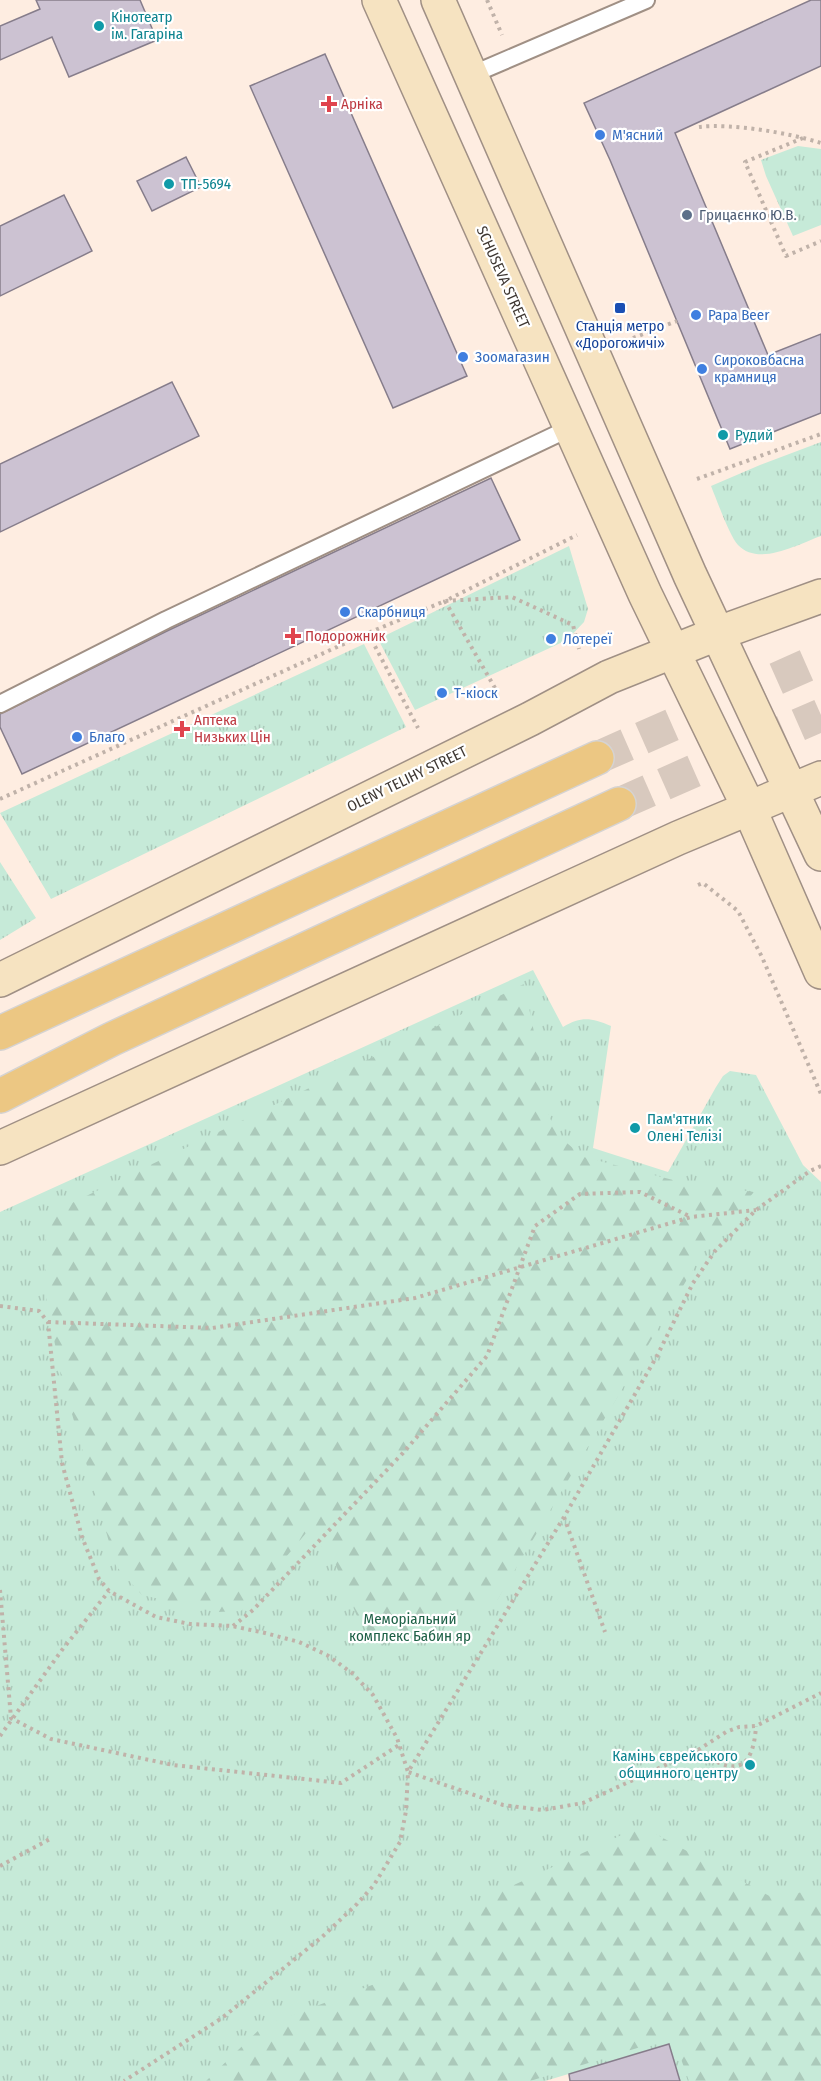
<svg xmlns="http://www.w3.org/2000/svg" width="821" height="2081" font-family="'Fira Sans Condensed',sans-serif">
  <defs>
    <pattern id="grass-tufts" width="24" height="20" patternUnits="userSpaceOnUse" patternTransform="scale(1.5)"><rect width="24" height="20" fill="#c6ead8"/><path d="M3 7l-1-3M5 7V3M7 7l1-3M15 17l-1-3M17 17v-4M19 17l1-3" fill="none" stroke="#abc9ba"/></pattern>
    <pattern id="forest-firs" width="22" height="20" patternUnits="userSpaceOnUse" patternTransform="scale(1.5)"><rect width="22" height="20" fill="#c6ead8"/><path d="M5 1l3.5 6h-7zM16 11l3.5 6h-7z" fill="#abc9ba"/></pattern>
  </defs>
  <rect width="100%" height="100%" fill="#feede1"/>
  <path fill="url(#grass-tufts)" d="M 798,146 L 821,149 L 821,225 L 793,236 L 766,176 L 761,160 Z
    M 821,442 L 821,536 C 798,544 759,567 738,545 C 730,537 716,498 711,486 L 760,465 Z
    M 569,546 L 588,609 L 584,622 L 567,640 L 415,710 L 378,639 Z
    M 364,644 L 406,727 L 51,899 L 0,813 Z
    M 0,862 L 36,918 L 0,940 Z
    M 533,970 L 563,1027 C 582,1016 591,1018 611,1026 L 593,1148 L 668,1172 L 716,1087 L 723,1076 L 730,1071 L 756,1075 L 803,1165 L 821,1182 L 821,2081 L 680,2081 L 669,2044 L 545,2081 L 0,2081 L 0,1212 Z"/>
  <path fill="url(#forest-firs)" d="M 524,984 L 539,1056 L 541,1096 L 557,1135 L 584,1157 L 673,1180 L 754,1192 L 705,1249 L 496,1602 L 453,1600 L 421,1623 L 383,1645 L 359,1621 L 332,1556 L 306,1533 L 241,1611 L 217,1612 L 142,1595 L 116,1566 L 61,1376 L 45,1292 L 45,1216 Z
    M 641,1826 L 775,1899 L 821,1887 L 821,2081 L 689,2081 L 673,2037 L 530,2081 L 206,2081 L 263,2026 L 420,1967 L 486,1898 Z"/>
  <path fill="#ccc2d2" stroke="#867d8b" stroke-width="1.5" d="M 36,0 L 140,0 L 157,40 L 69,77 L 52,37 L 0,60 L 0,26 L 40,9 Z
    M 811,0 L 821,0 L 821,66 L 675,133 L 768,355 L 821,334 L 821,413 L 730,449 L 610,160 L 584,103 Z
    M 325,54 L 467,376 L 393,408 L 250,86 Z
    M 186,157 L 201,187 L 152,211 L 137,181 Z
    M 64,195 L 92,251 L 0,296 L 0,226 Z
    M 172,382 L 199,436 L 0,532 L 0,464 Z
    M 491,478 L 520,540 L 22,774 L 0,727 L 0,714 L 167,631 Z
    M 669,2044 L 680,2081 L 570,2081 L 569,2074 Z"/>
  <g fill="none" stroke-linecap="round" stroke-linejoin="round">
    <path stroke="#d8c9be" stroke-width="33" stroke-dasharray="33 16" stroke-linecap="butt" d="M 597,758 L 821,659
      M 619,804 L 821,715"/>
    <g stroke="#a09085" stroke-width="20">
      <path id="lane" d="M 471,75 L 646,0
        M 0,704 L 166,620 L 570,428"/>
    </g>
    <g stroke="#a09085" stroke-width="36">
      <path id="secondary" d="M 379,0 L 645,594 L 749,808 L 821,972
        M 438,0 L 690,575 L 821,854
        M 0,980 L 530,719 L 609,677 L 719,633 L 821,596
        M 0,1148 L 678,838 L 821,778"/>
    </g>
    <g stroke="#d5d3d2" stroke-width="36">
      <path id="primary" d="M 0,1033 L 597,758
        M 0,1096 L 112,1039 L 619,804"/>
    </g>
    <path stroke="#c0b2a9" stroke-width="4" stroke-dasharray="3 4.5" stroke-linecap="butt" d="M 487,0 L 502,35
      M 699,127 C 731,123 790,133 821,143
      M 803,138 L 745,162 L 786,256 L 821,241
      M 633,338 L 677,321
      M 697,479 L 821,434
      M 368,633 L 418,728
      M 495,688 L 445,601 L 577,535
      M 0,799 L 368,633 L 445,601 L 512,597 L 573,625 L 579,649
      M 698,885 L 703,883 L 738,911 L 762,957 L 821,1094
      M 821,1166 L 810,1171 L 756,1210 L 715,1251 L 693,1283 L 657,1356 L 564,1517 L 408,1772 L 503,1805 L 542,1810 L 583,1803 L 698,1750 L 726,1732 L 739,1727 L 756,1726 L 821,1693
      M 0,1306 L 39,1311 L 48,1322 L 62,1463 L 82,1537 L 99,1579 L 109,1591 L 156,1617 L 190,1624 L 232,1626 L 265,1633 L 299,1642 L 327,1655 L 352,1673 L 373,1695 L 397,1738 L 408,1772 L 406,1811 L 400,1842 L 374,1885 L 357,1904 L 322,1937 L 222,2018 L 124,2081
      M 48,1322 L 212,1328 L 415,1298 L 691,1217 L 756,1210
      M 564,1517 L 605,1632
      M 0,1590 L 11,1718 L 51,1739 L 173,1765 L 341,1783 L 399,1745
      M 233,1626 L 253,1610 L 403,1453 L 487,1356 L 535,1226 L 580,1194 L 640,1192 L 691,1217
      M 0,1736 L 62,1650 L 109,1591
      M 698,1750 C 733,1776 753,1773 756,1726
      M 0,1866 L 50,1839"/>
    <use href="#lane" stroke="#fff" stroke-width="16"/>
    <use href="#secondary" stroke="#f6e3c1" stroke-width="33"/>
    <use href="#primary" stroke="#ecc783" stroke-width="33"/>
  </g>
  <g fill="#0f9aa8" stroke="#fff" stroke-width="2">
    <circle cx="99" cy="26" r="6"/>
    <circle cx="169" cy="184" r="6"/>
    <circle cx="723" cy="435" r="6"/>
    <circle cx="635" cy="1128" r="6"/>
    <circle cx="750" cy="1765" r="6"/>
  </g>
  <g fill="#e0444e" stroke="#fff" stroke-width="2">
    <path d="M326 95h6v6h6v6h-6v6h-6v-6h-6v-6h6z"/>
    <path d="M290 627h6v6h6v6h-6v6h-6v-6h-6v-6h6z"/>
    <path d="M179 720h6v6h6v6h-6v6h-6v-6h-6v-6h6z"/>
  </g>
  <g fill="#3f7fe0" stroke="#fff" stroke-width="2">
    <circle cx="600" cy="135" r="6"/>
    <circle cx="696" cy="315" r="6"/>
    <circle cx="463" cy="357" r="6"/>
    <circle cx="702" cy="369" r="6"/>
    <circle cx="345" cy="612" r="6"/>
    <circle cx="551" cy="639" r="6"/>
    <circle cx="442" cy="693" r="6"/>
    <circle cx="77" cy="737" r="6"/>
  </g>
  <circle fill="#5c6f8a" stroke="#fff" stroke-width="2" cx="687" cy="215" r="6"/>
  <rect fill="#1a4fb4" stroke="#fff" stroke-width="2" x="614" y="302" width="12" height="12" rx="3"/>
  <g text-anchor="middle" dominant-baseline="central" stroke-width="4.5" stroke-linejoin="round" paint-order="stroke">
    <g font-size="15" fill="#0d838f" stroke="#fff" text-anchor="start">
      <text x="111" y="17">Кінотеатр<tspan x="111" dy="17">ім. Гагаріна</tspan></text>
      <text x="181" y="184">ТП-5694</text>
      <text x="735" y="435">Рудий</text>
      <text x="647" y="1119">Пам'ятник<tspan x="647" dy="17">Олені Телізі</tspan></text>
      <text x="738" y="1756" text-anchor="end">Камінь єврейського<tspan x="738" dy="17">общинного центру</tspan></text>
    </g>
    <g font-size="15" fill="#be3a42" stroke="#fff" text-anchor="start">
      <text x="341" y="104">Арніка</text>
      <text x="305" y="636">Подорожник</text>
      <text x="194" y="720">Аптека<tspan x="194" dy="17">Низьких Цін</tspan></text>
    </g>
    <g font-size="15" fill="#366cbe" stroke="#fff" text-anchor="start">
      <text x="612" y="135">М'ясний</text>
      <text x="708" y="315">Papa Beer</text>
      <text x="475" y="357">Зоомагазин</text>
      <text x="714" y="360">Сироковбасна<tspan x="714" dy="17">крамниця</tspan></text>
      <text x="357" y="612">Скарбниця</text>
      <text x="563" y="639">Лотереї</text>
      <text x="454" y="693">Т-кіоск</text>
      <text x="89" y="737">Благо</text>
    </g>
    <g font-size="15" fill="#4e5e75" stroke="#fff" text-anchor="start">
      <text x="699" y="215">Грицаєнко Ю.В.</text>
    </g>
    <g font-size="15" fill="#3e3732" stroke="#fff">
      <text transform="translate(503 277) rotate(66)">SCHUSEVA STREET</text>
      <text transform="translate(407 779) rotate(-26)">OLENY TELIHY STREET</text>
    </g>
    <g font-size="15" fill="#164399" stroke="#fff">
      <text x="620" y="326">Станція метро<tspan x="620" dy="17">«Дорогожичі»</tspan></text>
    </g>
    <g font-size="15" fill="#1d6046" stroke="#fff">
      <text x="410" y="1619">Меморіальний<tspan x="410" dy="17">комплекс Бабин яр</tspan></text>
    </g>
  </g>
</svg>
